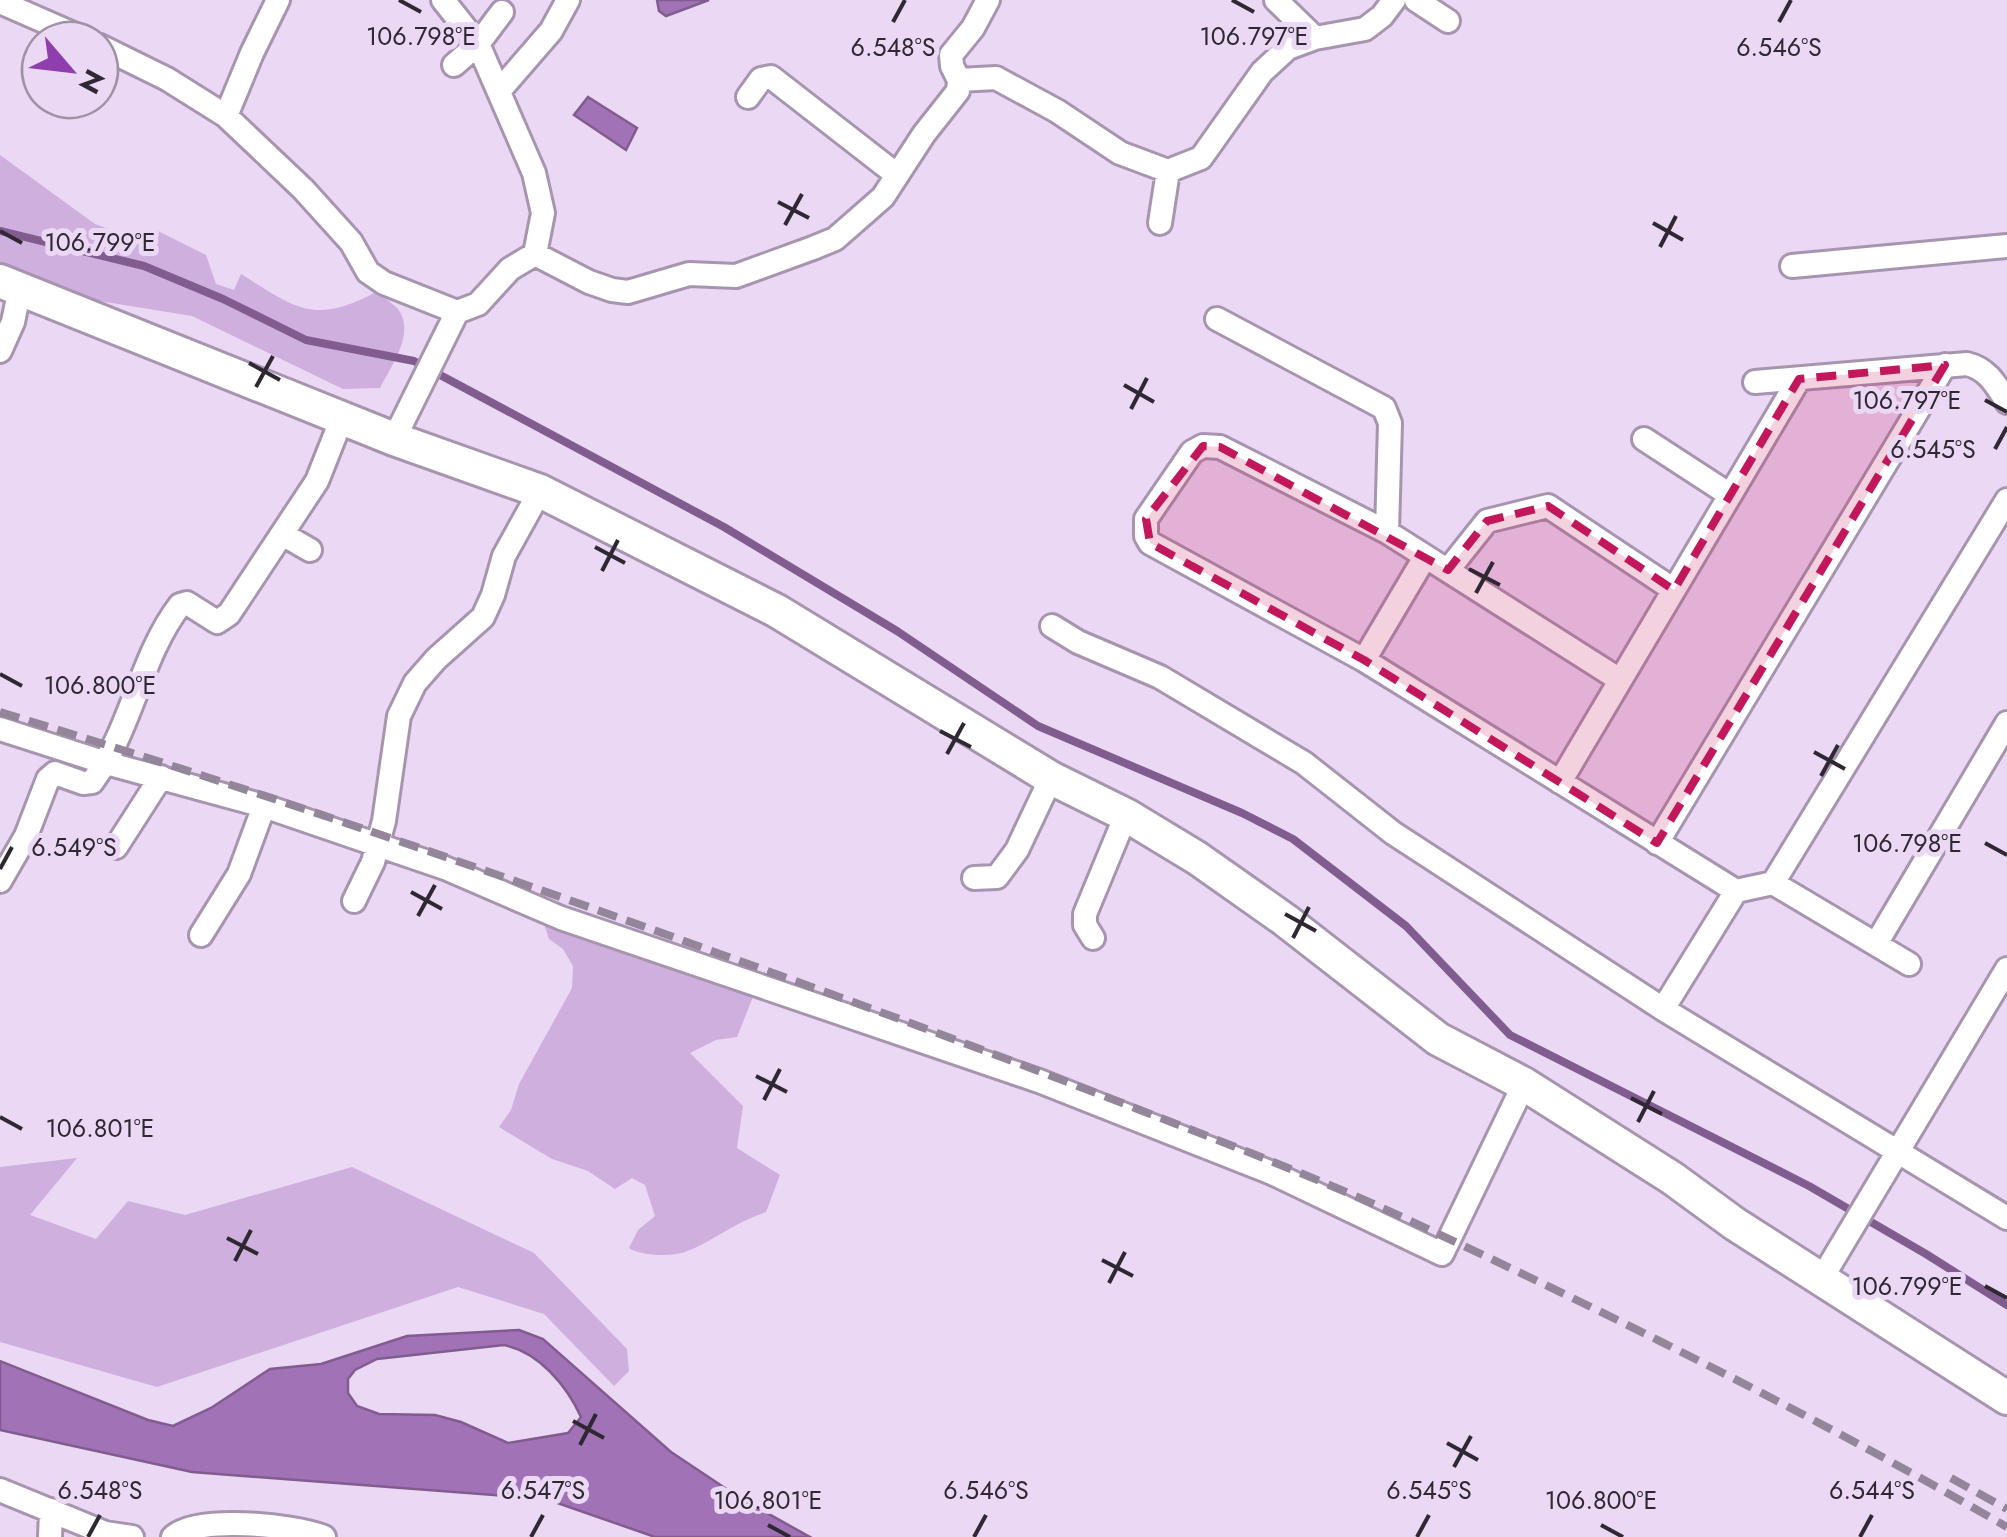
<svg xmlns="http://www.w3.org/2000/svg" width="2007" height="1537" font-family="Jost,sans-serif">
  <rect width="100%" height="100%" fill="#ebd8f4"/>
  <path fill="#cfafde" d="M 0,155 L 95,224 L 117,232 L 156,230 L 206,255 L 216,284 L 234,290 L 241,274 C 297,309 314,325 376,292 C 384,298 395,304 400,312 C 414,336 390,368 380,388 L 343,389 L 192,316 L 93,300 L 23,280 L 0,268 Z
    M 542,918 L 740,976 L 753,997 L 737,1037 L 716,1040 L 690,1053 L 743,1106 L 737,1148 L 780,1175 L 766,1212 C 735,1222 712,1242 685,1252 C 671,1257 640,1256 629,1248 L 638,1230 L 655,1216 L 645,1185 L 632,1178 L 615,1189 L 588,1171 L 552,1159 L 499,1127 L 511,1110 L 519,1084 L 572,988 L 573,966 L 563,949 L 549,939 Z
    M 77,1158 L 30,1215 L 96,1239 L 128,1201 L 185,1215 L 352,1167 L 534,1253 L 627,1349 L 629,1371 L 614,1386 L 544,1314 L 458,1287 L 157,1387 L 0,1342 L 0,1167 Z"/>
  <path fill="#a272b7" stroke="#805c8f" stroke-width="2.5" fill-rule="evenodd" d="M 657,0 L 709,0 L 666,16 L 659,11 Z
    M 588,97 L 637,128 L 626,150 L 574,115 Z
    M 519,1330 L 543,1339 L 671,1452 L 740,1498 L 810,1537 L 655,1537 L 546,1499 L 192,1472 L 0,1430 L 0,1361 L 148,1420 L 173,1426 L 211,1408 L 270,1369 L 321,1364 L 407,1336 ZM 504,1345 C 539,1352 567,1386 581,1417 L 568,1433 L 508,1443 L 461,1422 L 435,1415 L 379,1414 L 357,1406 L 348,1393 L 348,1379 L 355,1370 L 377,1359 Z"/>
  <g fill="none" stroke-linecap="round" stroke-linejoin="round">
    <path stroke="#805c8f" stroke-width="8" d="M 0,231 L 144,266 L 223,299 L 306,340 L 414,361 L 724,527 L 897,631 L 1038,726 L 1242,813 L 1293,839 L 1406,926 L 1510,1035 L 1809,1186 L 1926,1254 L 2007,1305"/>
    <g stroke="#a795b0" stroke-width="28">
      <path id="street" d="M 1276,0 L 1315,38
        M 1416,0 L 1448,21
        M 0,2 L 87,40
        M 100,46 L 167,79 L 226,116 L 303,189 L 351,242 L 368,272 L 384,283 L 457,312
        M 454,65 L 478,44 L 502,12
        M 959,80 L 952,66 L 951,55 L 973,28 L 988,0
        M 499,91 L 551,31 L 568,0
        M 748,97 L 761,79 L 771,77 L 897,175
        M 226,116 L 252,53 L 278,0
        M 1160,223 L 1168,171
        M 535,254 L 589,282 L 612,290 L 628,292 L 689,274 L 736,276 L 813,248 L 835,239 L 883,197 L 924,134 L 958,91 L 959,80 L 996,78 L 1057,111 L 1120,153 L 1168,171 L 1201,158 L 1262,72 L 1288,48 L 1315,38 L 1365,29 L 1382,16 L 1394,0
        M 1792,266 L 2007,246
        M 1217,319 L 1384,408 L 1390,423 L 1387,532
        M 0,351 L 13,322 L 20,288
        M 1755,382 L 1967,364 C 1988,369 1996,385 2007,402
        M 394,439 L 457,312 L 478,304 L 510,269 L 535,254 L 543,213 L 534,173 L 478,44 L 443,0
        M 1644,439 L 1730,495
        M 284,535 L 310,550
        M 1448,570 L 1487,521 L 1548,506 L 1674,590
        M 1052,626 L 1078,642 L 1160,677 L 1304,763 L 1393,833 L 1663,1009
        M 1364,660 L 1425,557
        M 1620,680 L 1387,532 L 1220,447 L 1203,446 L 1192,452 L 1146,519 L 1146,536 L 1150,543 L 1364,660 L 1736,891 L 1663,1009 L 2007,1218
        M 0,729 L 106,763 L 264,806 L 445,868 L 561,918 L 1039,1081 L 1272,1173 L 1442,1254 L 1524,1084
        M 1560,782 L 1799,379
        M 1657,843 L 1945,365
        M 116,847 L 161,777
        M 974,878 L 997,877 L 1017,850 L 1051,778
        M 0,881 L 26,836 L 48,779 L 55,773 L 83,783 L 92,782 C 132,729 140,657 180,605 L 187,603 L 217,622 L 229,614 L 317,481 L 342,418
        M 1773,883 L 1909,964
        M 1736,891 L 1773,883 L 2007,500
        M 354,901 L 373,862 L 384,821 L 399,716 L 415,683 L 436,659 L 483,617 L 493,595 L 504,556 L 540,491
        M 201,935 L 239,874 L 264,806
        M 1093,938 L 1085,925 L 1085,914 L 1126,815
        M 1876,944 L 2007,723
        M 1822,1278 L 2007,969
        M 0,1490 L 105,1533 L 132,1537
        M 50,1537 L 51,1510
        M 173,1537 C 197,1515 294,1525 324,1537"/>
    </g>
    <g stroke="#a795b0" stroke-width="38">
      <path id="secondary" d="M 0,281 L 394,439 L 540,491 L 777,611 L 1051,778 L 1126,815 L 1197,858 L 1285,920 L 1438,1039 L 1524,1084 L 1672,1178 L 1735,1224 L 2007,1398"/>
    </g>
    <use href="#street" stroke="#fff" stroke-width="22"/>
    <use href="#secondary" stroke="#fff" stroke-width="32"/>
    <path stroke="#94869a" stroke-width="8" stroke-dasharray="20 10" stroke-linecap="butt" d="M 0,712 C 247,787 491,871 734,959 C 874,1009 1014,1061 1153,1115 C 1241,1149 1330,1183 1415,1223 C 1616,1317 1815,1416 2007,1527
      M 1951,1478 L 2007,1509"/>
  </g>
  <path fill="#c2185b" fill-opacity="0.2" stroke="#c2185b" stroke-width="8" stroke-dasharray="20 12" stroke-linejoin="round" d="M 1945,365 L 1657,843 L 1364,660 L 1150,543 L 1146,519 L 1203,446 L 1220,447 L 1448,570 L 1487,521 L 1548,506 L 1674,590 L 1799,379 Z"/>
  <path fill="none" stroke="#2f2732" stroke-width="4" d="M 399,0 L 421,12M 1232,0 L 1254,12M 893,22 L 905,0M 1779,22 L 1791,0M 778,202 L 809,218M 1653,223 L 1683,240M 785,225 L 802,194M 0,231 L 22,243M 1660,247 L 1676,216M 249,363 L 280,380M 1124,385 L 1154,402M 256,387 L 273,356M 1985,400 L 2007,412M 1131,409 L 1147,378M 1995,449 L 2007,427M 595,547 L 625,563M 1469,569 L 1500,585M 602,571 L 618,540M 1476,593 L 1493,562M 0,674 L 22,686M 940,731 L 971,747M 1814,752 L 1845,769M 947,754 L 964,723M 1821,776 L 1838,745M 1985,843 L 2007,855M 0,869 L 12,847M 411,892 L 442,909M 1285,914 L 1316,931M 418,916 L 435,885M 1293,938 L 1309,907M 756,1076 L 787,1092M 1631,1098 L 1662,1114M 764,1100 L 780,1069M 0,1117 L 22,1129M 1638,1122 L 1654,1091M 227,1238 L 258,1254M 1102,1260 L 1133,1276M 235,1261 L 251,1230M 1109,1283 L 1125,1252M 1985,1286 L 2007,1298M 573,1421 L 604,1438M 1447,1443 L 1478,1460M 580,1445 L 596,1414M 1454,1467 L 1471,1436M 768,1525 L 790,1537M 1601,1525 L 1623,1537M 88,1537 L 100,1515M 531,1537 L 543,1515M 974,1537 L 986,1515M 1417,1537 L 1429,1515M 1860,1537 L 1872,1515"/>
  <g font-size="25" text-anchor="middle" fill="#2f2732" stroke="#ebd8f4" stroke-width="10" stroke-linejoin="round" paint-order="stroke">
    <text x="421" y="45">106.798°E</text>
    <text x="1254" y="45">106.797°E</text>
    <text x="893" y="56">6.548°S</text>
    <text x="1779" y="56">6.546°S</text>
    <text x="100" y="251">106.799°E</text>
    <text x="1907" y="409">106.797°E</text>
    <text x="1933" y="458">6.545°S</text>
    <text x="100" y="694">106.800°E</text>
    <text x="1907" y="852">106.798°E</text>
    <text x="74" y="856">6.549°S</text>
    <text x="100" y="1137">106.801°E</text>
    <text x="1907" y="1295">106.799°E</text>
    <text x="100" y="1499">6.548°S</text>
    <text x="543" y="1499">6.547°S</text>
    <text x="986" y="1499">6.546°S</text>
    <text x="1429" y="1499">6.545°S</text>
    <text x="1872" y="1499">6.544°S</text>
    <text x="768" y="1509">106.801°E</text>
    <text x="1601" y="1509">106.800°E</text>
  </g>
  <g transform="translate(70 70) rotate(118)"><circle r="48" fill="#ebd8f4" stroke="#a091a6" stroke-width="2.5"/>
  <path d="M0-8L18 38L0 25L-18 38Z" fill="#8e3ead"/>
  <text y="-15" font-size="28" font-weight="bold" text-anchor="middle" fill="#2f2732">N</text>
  </g>
</svg>
